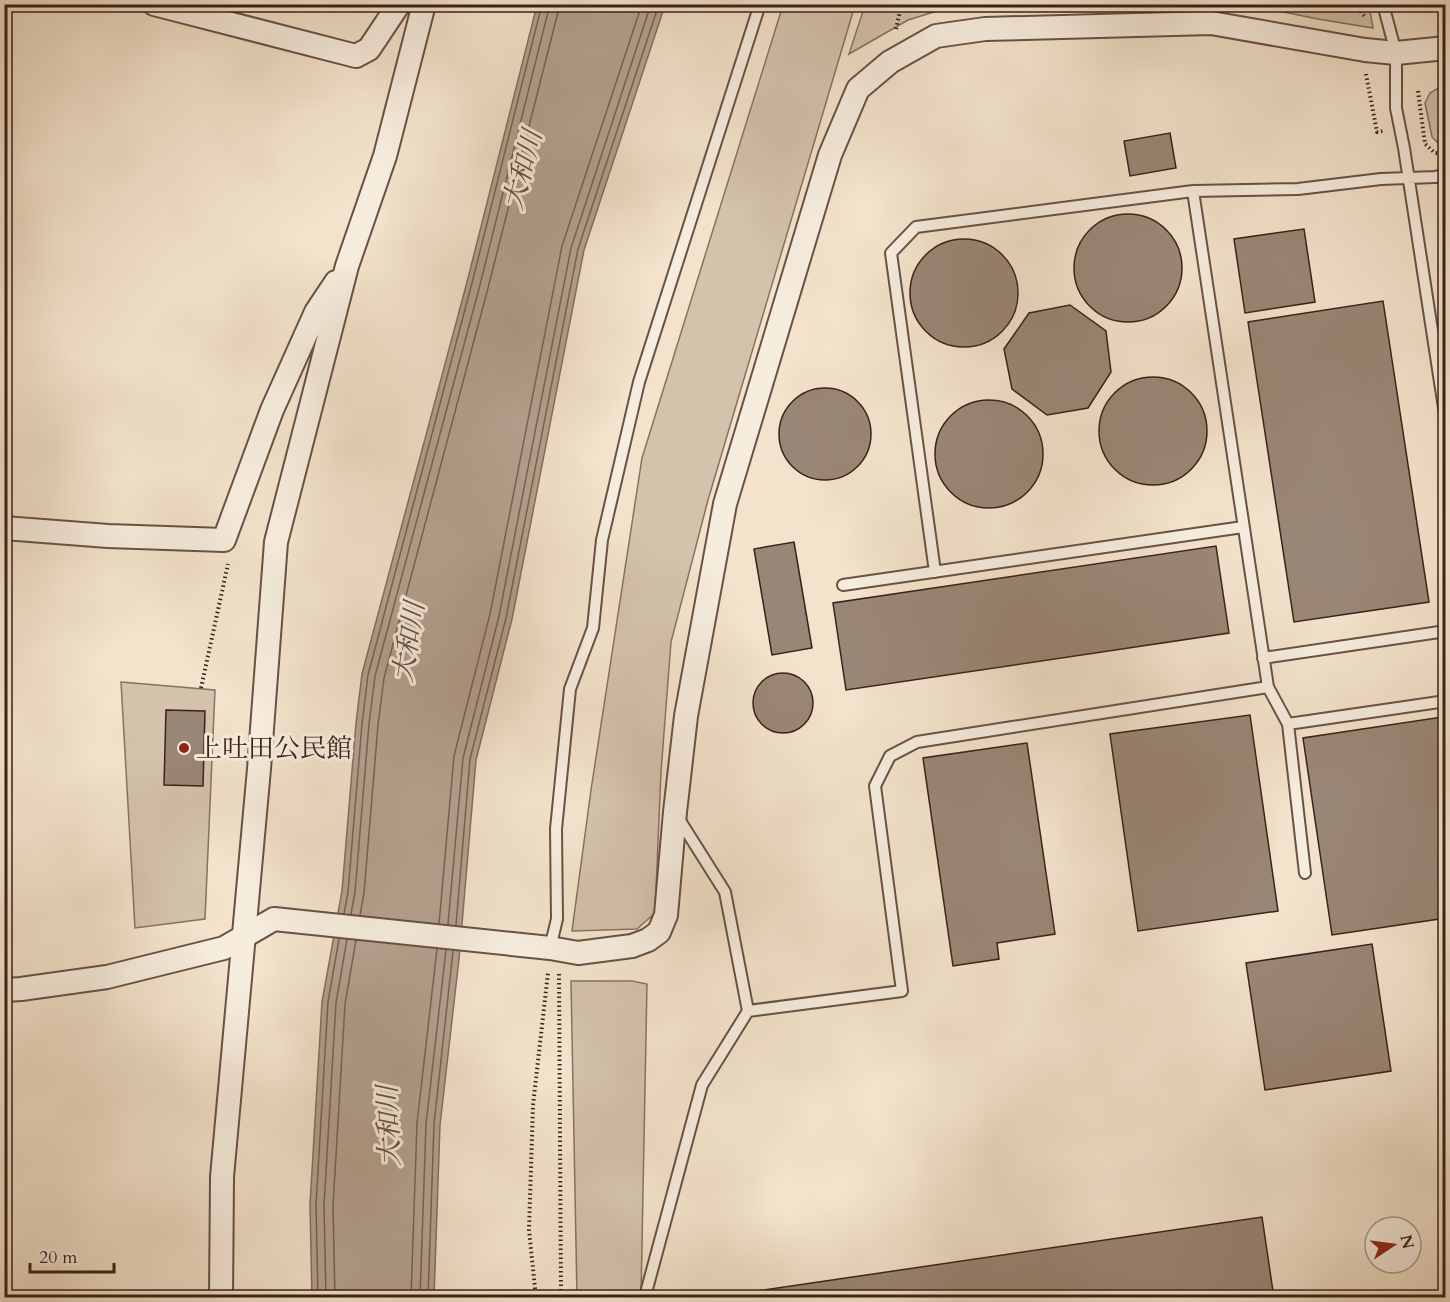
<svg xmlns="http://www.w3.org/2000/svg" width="1450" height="1302" font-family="Cardo,'Noto Serif JP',serif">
  <rect width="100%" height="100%" fill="#f3e3cc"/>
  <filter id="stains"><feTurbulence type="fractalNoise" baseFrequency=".00333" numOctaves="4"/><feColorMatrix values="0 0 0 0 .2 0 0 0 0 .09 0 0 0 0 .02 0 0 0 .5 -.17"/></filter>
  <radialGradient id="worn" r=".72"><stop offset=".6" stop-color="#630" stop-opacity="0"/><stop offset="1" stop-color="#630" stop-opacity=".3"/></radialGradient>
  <path fill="#d4c2ad" stroke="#877262" stroke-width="1.5" d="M 783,5 L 855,5 L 708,500 L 671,642 L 661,772 L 655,913 L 637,929 L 572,931 L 591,790 L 642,458 Z
    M 865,5 L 865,4 L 1009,5 L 950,7 L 908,20 L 849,54 Z
    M 1249,5 L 1369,5 L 1373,28 L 1318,19 Z
    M 1445,84 L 1445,147 L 1441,146 L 1432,137 L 1425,103 L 1430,93 Z
    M 121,682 L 215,690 L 205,919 L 135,928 Z
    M 571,981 L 632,981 L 647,984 L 641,1297 L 577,1297 Z"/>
  <path fill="#b4a18f" stroke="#836e5f" stroke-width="1.5" d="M 537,5 L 665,5 L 584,250 L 512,619 L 476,760 L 459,959 L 440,1125 L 434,1297 L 312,1298 L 310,1205 L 322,1002 L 342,891 L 356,723 L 362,674 L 467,282 Z"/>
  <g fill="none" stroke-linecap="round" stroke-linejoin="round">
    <path stroke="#776154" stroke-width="1.5" d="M 344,914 L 348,892 L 362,724 L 368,675 L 472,283 L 542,4
      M 351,914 L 355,892 L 369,724 L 375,676 L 480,285 L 550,4
      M 360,915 L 364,893 L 378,725 L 384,678 L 488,288 L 558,12 L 559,4
      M 439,924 L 454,756 L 490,614 L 562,246 L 642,4
      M 448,924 L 463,758 L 499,616 L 571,248 L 651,4
      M 456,925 L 470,759 L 506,618 L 578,249 L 659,4
      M 318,1298 L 316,1205 L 328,1002 L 339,939
      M 326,1298 L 324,1205 L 336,1003 L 347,939
      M 335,1298 L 333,1206 L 345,1004 L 356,940
      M 411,1298 L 417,1123 L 437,949
      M 420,1298 L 426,1124 L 446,950
      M 428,1298 L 434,1124 L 453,951"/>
  </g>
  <path fill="#9a8676" stroke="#3a2118" stroke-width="1.5" d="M 1170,133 L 1176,168 L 1130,176 L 1124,141 Z
    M1074 268a54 54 0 1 1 108 0a54 54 0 1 1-108 0Z
    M 1304,229 L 1315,302 L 1245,313 L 1234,239 Z
    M910 293a54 54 0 1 1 108 0a54 54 0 1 1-108 0Z
    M 1383,301 L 1429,602 L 1294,622 L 1248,322 Z
    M 1070,305 L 1106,331 L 1111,372 L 1088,408 L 1047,415 L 1012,389 L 1004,349 L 1029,313 Z
    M1099 431a54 54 0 1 1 108 0a54 54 0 1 1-108 0Z
    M779 434a46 46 0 1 1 92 0a46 46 0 1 1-92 0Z
    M935 454a54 54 0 1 1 108 0a54 54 0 1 1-108 0Z
    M 794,542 L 812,648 L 772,655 L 754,549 Z
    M 1216,546 L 1229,633 L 846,690 L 833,603 Z
    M753 703a30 30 0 1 1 60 0a30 30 0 1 1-60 0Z
    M 166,710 L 205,711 L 203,786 L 164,785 Z
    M 1250,715 L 1278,911 L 1138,931 L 1110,734 Z
    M 1442,717 L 1446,739 L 1446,918 L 1332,935 L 1303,738 Z
    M 1027,743 L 1055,934 L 997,943 L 999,959 L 953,966 L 923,758 Z
    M 1372,944 L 1391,1071 L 1265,1090 L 1246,963 Z
    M 1262,1217 L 1274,1298 L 723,1298 L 723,1296 Z"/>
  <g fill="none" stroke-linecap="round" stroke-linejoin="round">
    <g stroke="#685245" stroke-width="14">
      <path id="lane" d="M 1383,4 L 1396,53 L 1396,108 L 1404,148 L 1446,421
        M 1193,191 L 1268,687 L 1288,724 L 1305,873
        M 935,572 L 891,253 L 916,227 L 1193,191 L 1298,189 L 1381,179 L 1435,177 L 1446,175
        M 843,585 L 1243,527
        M 1263,658 L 1446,631
        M 1288,724 L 1446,701
        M 550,948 L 557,919 L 556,829 L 570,689 L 593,628 L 602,540 L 639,382 L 760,4
        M 748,1011 L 902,991 L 875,786 L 890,756 L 917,742 L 1268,687
        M 647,1298 L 647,1289 L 702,1085 L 748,1011 L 725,892 L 677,816"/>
    </g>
    <g stroke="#685245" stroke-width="26">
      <path id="street" d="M 154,4 L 356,56 L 369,49 L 399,4
        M 4,528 L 108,536 L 224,540 L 272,410 L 316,312 L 336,282
        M 4,990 L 21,989 L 107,977 L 224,948 L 274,919 L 550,948 L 578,953 L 632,946 L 648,940 L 659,932 L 666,915 L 675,812 L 686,716 L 725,504 L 830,155 L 858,89 L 890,62 L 936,36 L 985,29 L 1211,23 L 1365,50 L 1396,53 L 1446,48
        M 221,1298 L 222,1177 L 259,769 L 276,542 L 347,266 L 385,156 L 424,4"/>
    </g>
    <path stroke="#3a2118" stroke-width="4" stroke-dasharray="1.5 3" stroke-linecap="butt" d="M 1355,4 L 1365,17
      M 896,29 L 900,11 L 904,4
      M 1366,74 L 1377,132 L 1383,131
      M 1418,91 L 1425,144 L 1435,153 L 1445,154
      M 201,688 L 228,564
      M 559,974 L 561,1298
      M 536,1298 L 529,1230 L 533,1105 L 548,973"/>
    <use href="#lane" stroke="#f7edde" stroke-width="10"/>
    <use href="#street" stroke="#f7edde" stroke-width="22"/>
  </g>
  <circle fill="#8f2418" stroke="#f7edde" stroke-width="2" cx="184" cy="748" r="6"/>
  <g text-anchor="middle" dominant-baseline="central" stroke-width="6" stroke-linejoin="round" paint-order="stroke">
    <g font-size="26" fill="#3a2118" stroke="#f7edde" text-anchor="start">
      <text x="196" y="748">上吐田公民館</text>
    </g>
    <g font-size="27" font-style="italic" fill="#654e42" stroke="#f7edde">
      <text transform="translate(523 170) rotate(-75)">大和川</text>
      <text transform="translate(409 642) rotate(-81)">大和川</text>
      <text transform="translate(389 1126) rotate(-92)">大和川</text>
    </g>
  </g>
  <rect width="1450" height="1302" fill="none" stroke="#f3e3cc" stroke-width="24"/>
  <rect x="6" y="6" width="1438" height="1290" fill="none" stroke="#3a2118" stroke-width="3"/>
  <rect x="12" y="12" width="1426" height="1278" fill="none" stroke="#3a2118" stroke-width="1.5"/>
  <g transform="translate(1393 1245) rotate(77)"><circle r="28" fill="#f7edde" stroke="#ab9b8f" stroke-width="1.5"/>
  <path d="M0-4.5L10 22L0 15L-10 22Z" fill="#8f2418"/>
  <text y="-9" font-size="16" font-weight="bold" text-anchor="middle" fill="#3a2118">N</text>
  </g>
  <path d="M30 1263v9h84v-9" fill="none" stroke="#3a2118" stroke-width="3"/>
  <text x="39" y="1263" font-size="18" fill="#3a2118" stroke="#f7edde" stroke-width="4.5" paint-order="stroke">20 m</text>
  <rect width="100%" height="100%" filter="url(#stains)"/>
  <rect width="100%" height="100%" fill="url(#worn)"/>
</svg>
